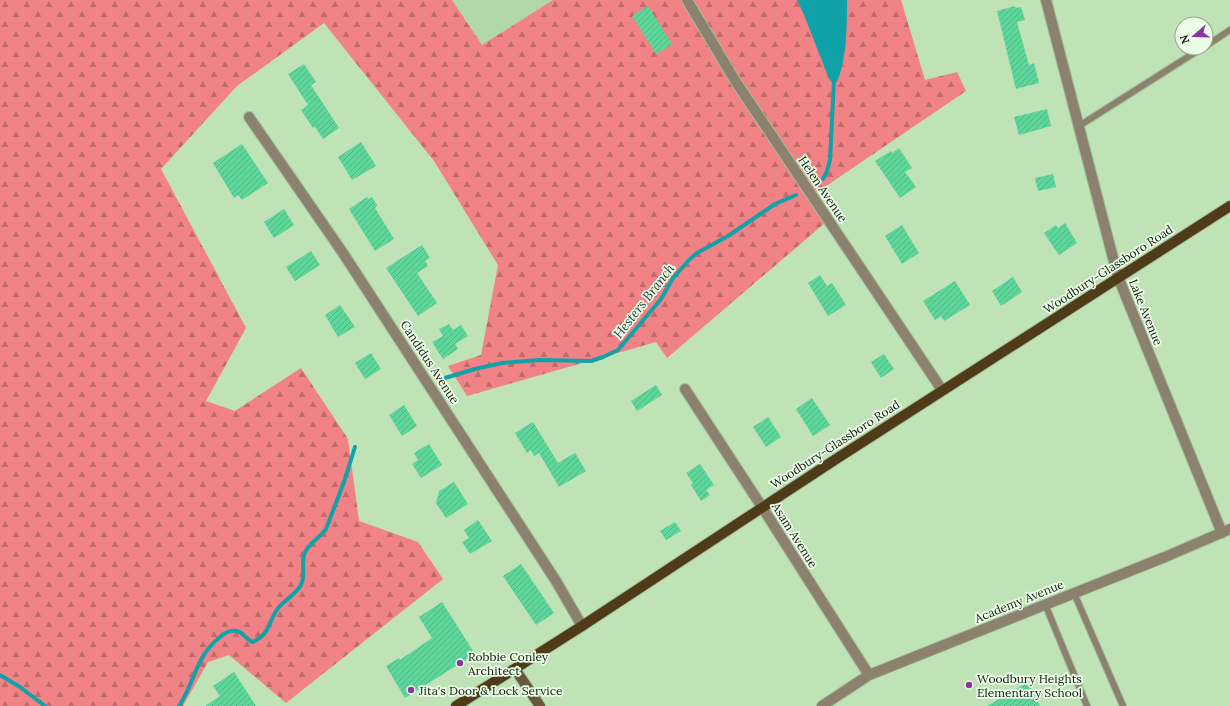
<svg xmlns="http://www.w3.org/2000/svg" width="1230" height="706" font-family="Lora,serif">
  <defs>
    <pattern id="forest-firs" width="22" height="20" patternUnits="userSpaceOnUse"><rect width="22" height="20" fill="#f18285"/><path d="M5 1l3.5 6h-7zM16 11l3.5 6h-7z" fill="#c26a6b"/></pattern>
    <pattern id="building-hatch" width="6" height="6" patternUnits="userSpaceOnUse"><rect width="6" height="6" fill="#5fd59b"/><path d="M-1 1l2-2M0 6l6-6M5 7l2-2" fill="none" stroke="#51b684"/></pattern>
  </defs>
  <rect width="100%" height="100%" fill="#c0e2b7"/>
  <path fill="#b2d8a8" d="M 452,0 L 553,0 L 482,45 Z"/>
  <path fill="url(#forest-firs)" d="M 0,0 L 452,0 L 482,45 L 553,0 L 901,0 L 925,80 L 957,72 L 966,91 L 810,197 L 825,223 L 667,358 L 656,342 L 467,396 L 448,366 L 481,355 L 498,265 L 434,161 L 324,23 L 237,86 L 161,169 L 246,328 L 206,401 L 235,411 L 301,368 L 348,439 L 359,521 L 418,542 L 443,579 L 286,703 L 229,655 L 208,662 L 183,706 L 0,706 Z"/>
  <path fill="#0fa3a9" d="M 797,0 L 847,0 C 847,25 847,59 837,82 L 832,82 L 829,79 L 804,15 Z"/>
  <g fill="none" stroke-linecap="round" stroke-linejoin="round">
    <path stroke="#0fa3a9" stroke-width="4" d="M 823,179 L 827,171 L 830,160 L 834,79
      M 445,378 L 475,369 L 502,363 L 539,360 L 591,361 L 603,357 L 618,350 L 661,299 L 673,278 L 689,260 L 697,253 L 728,236 L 775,204 L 796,195
      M 0,675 L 20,687 L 45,706
      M 179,706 C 196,681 194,658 220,637 C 225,632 230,630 237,631 C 244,633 246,639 252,642 C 271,635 268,620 279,607 C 286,599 296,594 301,585 C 306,574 301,564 304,555 C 307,544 320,538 326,529 L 344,482 L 355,447"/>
  </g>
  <path fill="url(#building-hatch)" d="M 648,6 L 672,44 L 656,54 L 632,16 Z
    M 1015,6 L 1016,8 L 1021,7 L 1025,20 L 1017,22 L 1029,65 L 1034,63 L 1039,83 L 1016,89 L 997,11 Z
    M 304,64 L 316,82 L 311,85 L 339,128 L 323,139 L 315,127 L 313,128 L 301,110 L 308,105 L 288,74 Z
    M 1047,109 L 1051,126 L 1019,135 L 1014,117 Z
    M 361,142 L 376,166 L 352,180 L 338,157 Z
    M 242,144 L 268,183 L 242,200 L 238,195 L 234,198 L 213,163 Z
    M 899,148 L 912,168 L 905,172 L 916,187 L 900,198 L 875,161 L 891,151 L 892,153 Z
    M 1053,174 L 1056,187 L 1038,191 L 1035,178 Z
    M 367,197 L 368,199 L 372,197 L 377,205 L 375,208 L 394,239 L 375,251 L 349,209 Z
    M 284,209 L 294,225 L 274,238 L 264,222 Z
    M 1065,223 L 1077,243 L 1059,255 L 1044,233 L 1056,225 L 1058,228 Z
    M 902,225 L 919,253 L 902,264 L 885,236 Z
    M 422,245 L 430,258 L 425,261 L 428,266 L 417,273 L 437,303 L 418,316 L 386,268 Z
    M 311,251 L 320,265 L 295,281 L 286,267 Z
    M 820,275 L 827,286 L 832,283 L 846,305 L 828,316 L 808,283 Z
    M 1013,277 L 1022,292 L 1001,306 L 992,291 Z
    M 955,281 L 970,305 L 944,321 L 941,316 L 935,320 L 923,301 Z
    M 340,305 L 355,327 L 338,337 L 325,315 Z
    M 449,324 L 453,330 L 461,325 L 468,336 L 455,344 L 458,349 L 443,359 L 432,342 L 443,336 L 439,329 Z
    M 371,353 L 381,369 L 365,379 L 355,363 Z
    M 884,354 L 894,369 L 881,378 L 871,362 Z
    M 656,385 L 662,395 L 637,411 L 631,401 Z
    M 812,398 L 830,425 L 813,436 L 796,409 Z
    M 404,405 L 417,426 L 402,436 L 389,415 Z
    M 768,417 L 781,437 L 766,447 L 753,427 Z
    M 533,422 L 558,463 L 575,453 L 586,471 L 559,487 L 539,453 L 534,456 L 531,450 L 527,453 L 515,433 Z
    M 429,444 L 442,465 L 421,478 L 412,464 L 418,460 L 414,453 Z
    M 700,464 L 714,485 L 706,490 L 710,495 L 701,501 L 691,485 L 693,483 L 686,473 Z
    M 454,482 L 468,504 L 446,518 L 436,503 L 439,491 Z
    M 478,520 L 492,541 L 470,554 L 462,542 L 469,538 L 464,530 Z
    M 675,522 L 681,531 L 666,540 L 660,531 Z
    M 521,564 L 554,613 L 536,625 L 503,576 Z
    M 442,602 L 475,654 L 405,698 L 386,666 L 399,658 L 400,660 L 432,638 L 419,617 Z
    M 234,672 L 256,706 L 205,706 L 220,696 L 213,686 Z
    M 1028,682 L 1040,706 L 987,706 Z"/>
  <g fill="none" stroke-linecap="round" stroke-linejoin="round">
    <g stroke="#a0be98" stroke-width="8">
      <path id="lane" d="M 1206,46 L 1230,30
        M 1079,126 L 1202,48
        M 1074,593 L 1123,706
        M 1045,604 L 1087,706"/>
    </g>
    <g stroke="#a0be98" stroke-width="12">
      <path id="street" d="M 687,0 L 736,82 L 942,390
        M 1046,0 L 1118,277 L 1222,533
        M 249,117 L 343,253 L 556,581 L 582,626
        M 685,389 L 762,507 L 869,675
        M 822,706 L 869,675 L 1165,557 L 1230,529"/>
    </g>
    <g stroke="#a0be98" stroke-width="12">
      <path id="secondary" d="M 515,669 L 540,706"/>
    </g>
    <g stroke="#a0be98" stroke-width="12">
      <path id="primary" d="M 456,706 L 582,626 L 833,461 L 1230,206"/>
    </g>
    <use href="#lane" stroke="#8c806e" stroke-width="6"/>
    <use href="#street" stroke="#8c806e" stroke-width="10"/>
    <use href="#secondary" stroke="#68583d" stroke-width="10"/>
    <use href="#primary" stroke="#4f3b18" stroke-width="10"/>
  </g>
  <g fill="#8d35a2" stroke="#ecfde7" stroke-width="1.5">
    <circle cx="460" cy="663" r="4"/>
    <circle cx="969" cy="685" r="4"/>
    <circle cx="411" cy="690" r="4"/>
  </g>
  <g text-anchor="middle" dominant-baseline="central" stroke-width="3.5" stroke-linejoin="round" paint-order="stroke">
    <g font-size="12" fill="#0f1b0c" stroke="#ecfde7">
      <text transform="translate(823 189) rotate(56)">Helen Avenue</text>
      <text transform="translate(1108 269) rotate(-33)">Woodbury-Glassboro Road</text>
      <text transform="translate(1146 312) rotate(68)">Lake Avenue</text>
      <text transform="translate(430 362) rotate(57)">Candidus Avenue</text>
      <text transform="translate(835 444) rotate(-33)">Woodbury-Glassboro Road</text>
      <text transform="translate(795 535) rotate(58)">Asam Avenue</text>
      <text transform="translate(1019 601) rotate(-22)">Academy Avenue</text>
    </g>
    <g font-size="12" fill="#0f1b0c" stroke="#ecfde7" text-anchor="start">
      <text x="468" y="656">Robbie Conley<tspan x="468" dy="14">Architect</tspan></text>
      <text x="977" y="678">Woodbury Heights<tspan x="977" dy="14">Elementary School</tspan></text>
      <text x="419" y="690">Jita's Door &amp; Lock Service</text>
    </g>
    <g font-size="13" font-style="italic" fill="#213c3d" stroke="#ecfde7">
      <text transform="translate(644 301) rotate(-52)">Hesters Branch</text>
    </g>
  </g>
  <g transform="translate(1194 36) rotate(250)"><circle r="19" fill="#ecfde7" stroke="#94a38f"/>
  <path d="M0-3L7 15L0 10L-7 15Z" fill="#8d35a2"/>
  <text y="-6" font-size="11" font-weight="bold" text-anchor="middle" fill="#0f1b0c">N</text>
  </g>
</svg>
